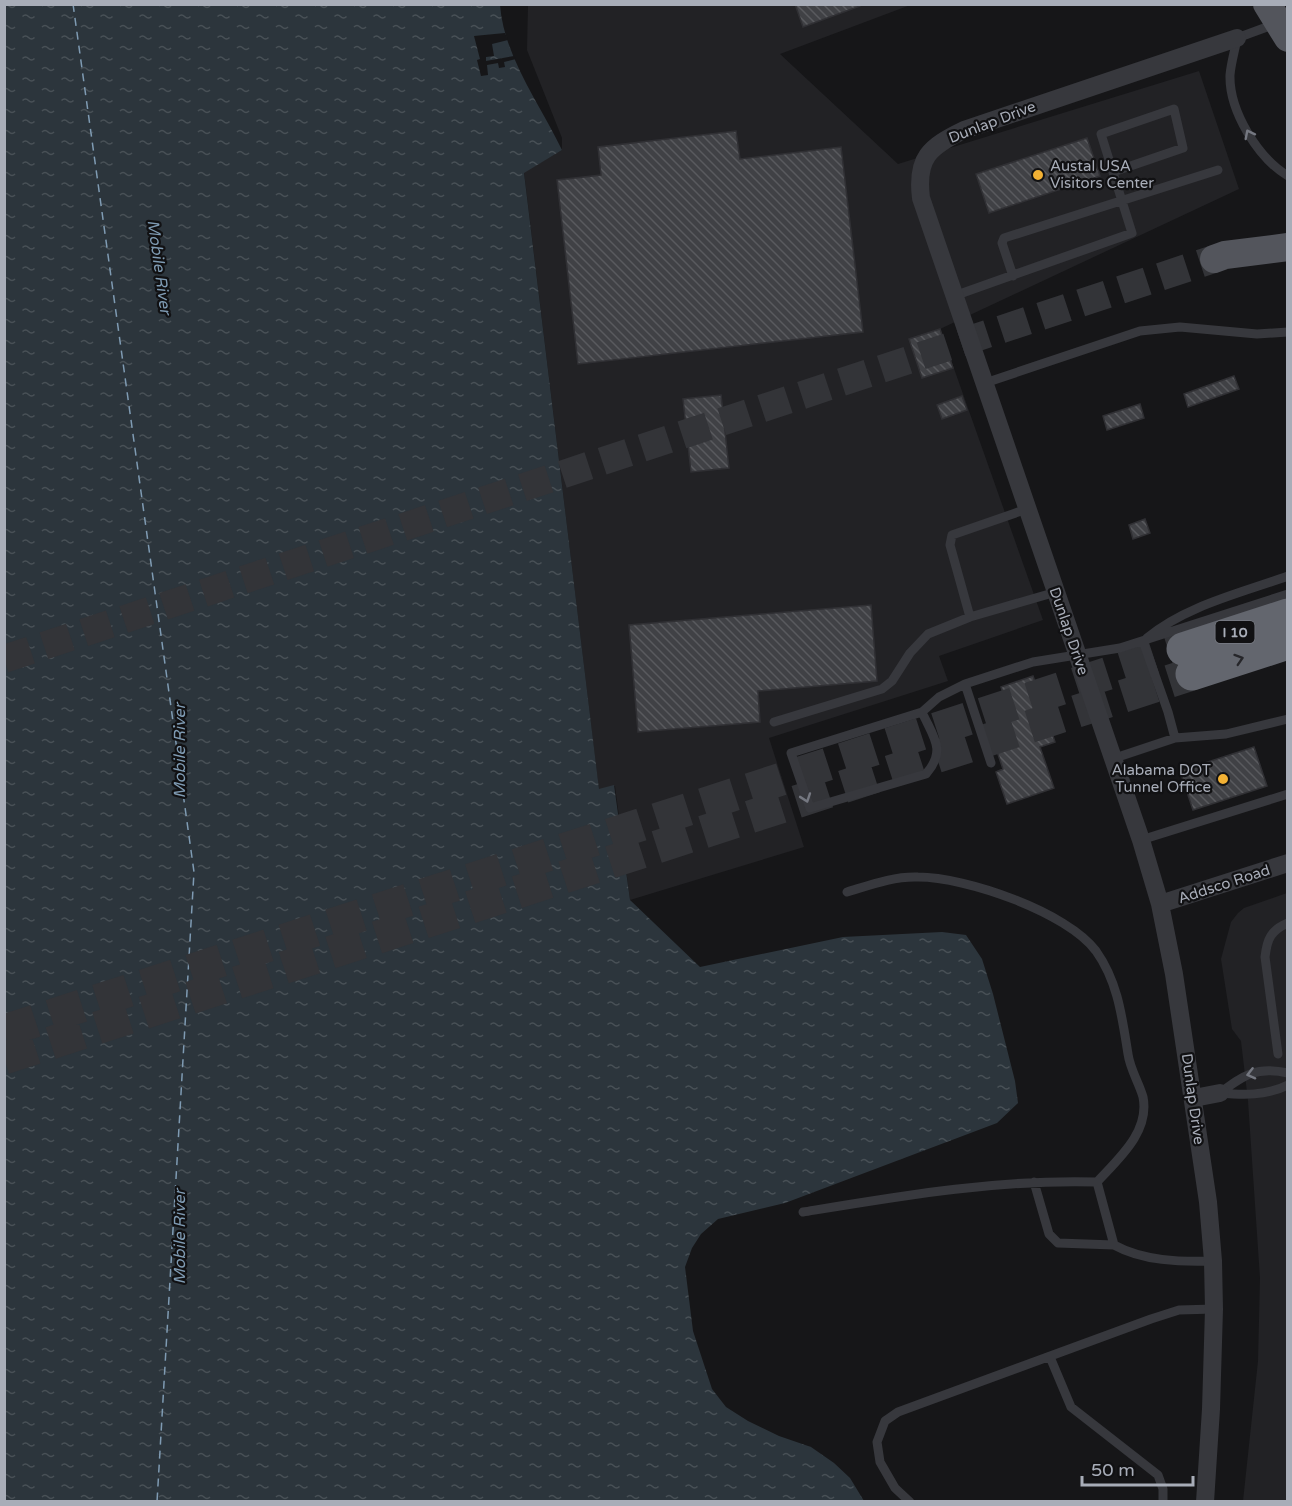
<svg xmlns="http://www.w3.org/2000/svg" width="1292" height="1506" font-family="'Varela Round',sans-serif">
  <defs>
    <pattern id="water-ripples" width="26" height="14" patternUnits="userSpaceOnUse" patternTransform="scale(1.5)"><rect width="26" height="14" fill="#2c353c"/><path d="M2 4q2-2 4 0t4 0M15 11q2-2 4 0t4 0" fill="none" stroke="#485056"/></pattern>
    <pattern id="building-back-hatch" width="6" height="6" patternUnits="userSpaceOnUse" patternTransform="scale(1.5)"><rect width="6" height="6" fill="#404145"/><path d="M-1 5l2 2M0 0l6 6M5-1l2 2" fill="none" stroke="#595a5e"/></pattern>
  </defs>
  <rect width="100%" height="100%" fill="#161618"/>
  <path fill="#222225" d="M 913,4 L 780,54 L 898,164 L 1199,71 L 1239,189 L 940,329 L 1043,620 L 939,656 L 948,681 L 769,738 L 804,847 L 630,900 L 615,786 L 599,790 L 524,172 L 562,150 L 562,138 L 527,50 L 528,5 Z
    M 1287,893 L 1287,1501 L 1243,1501 L 1258,1361 L 1260,1278 L 1248,1101 L 1241,1041 L 1232,1029 L 1221,959 L 1231,922 L 1238,913 L 1244,908 Z"/>
  <path fill="url(#water-ripples)" d="M 5,5 L 500,5 C 504,57 540,104 562,150 L 524,173 L 599,789 L 614,785 L 630,900 L 700,967 L 843,937 L 942,932 L 966,935 L 982,959 L 993,994 L 1015,1081 L 1018,1103 L 997,1123 L 785,1203 L 718,1219 L 701,1234 L 692,1248 L 685,1267 L 693,1331 L 712,1389 L 726,1407 L 748,1421 L 779,1436 L 811,1447 L 834,1463 L 850,1478 L 864,1501 L 5,1502 Z"/>
  <path fill="#161618" d="M 505,33 L 508,40 L 492,44 L 494,56 L 486,57 L 486,61 L 514,56 L 516,59 L 504,62 L 505,67 L 499,68 L 498,63 L 487,65 L 488,75 L 481,76 L 477,60 L 480,59 L 474,36 Z"/>
  <g fill="none" stroke-linecap="round" stroke-linejoin="round">
    <path stroke="#7f9bb3" stroke-width="1.5" stroke-dasharray="8 6" stroke-linecap="butt" d="M 73,4 L 194,872 L 157,1502"/>
  </g>
  <path fill="url(#building-back-hatch)" stroke="#303034" stroke-width="1.5" d="M 795,4 L 860,4 L 860,6 L 803,27 Z
    M 736,131 L 740,159 L 841,147 L 863,332 L 578,364 L 557,180 L 601,175 L 598,147 Z
    M 1087,138 L 1100,176 L 989,213 L 976,174 Z
    M 940,329 L 953,368 L 922,378 L 909,339 Z
    M 1234,376 L 1239,389 L 1188,407 L 1184,394 Z
    M 721,395 L 729,468 L 691,472 L 683,399 Z
    M 962,396 L 967,410 L 942,419 L 937,405 Z
    M 1140,404 L 1144,418 L 1107,430 L 1103,416 Z
    M 1145,519 L 1150,533 L 1133,539 L 1129,525 Z
    M 871,605 L 877,681 L 758,691 L 760,722 L 638,732 L 629,625 Z
    M 1033,676 L 1055,742 L 1040,747 L 1054,788 L 1007,804 L 996,772 L 1003,769 L 987,722 L 1010,714 L 1001,687 Z
    M 1254,747 L 1267,786 L 1193,810 L 1180,771 Z"/>
  <g fill="none" stroke-linecap="round" stroke-linejoin="round">
    <path stroke="#333438" stroke-width="28" stroke-dasharray="28 14" stroke-linecap="butt" d="M 4,659 L 1214,259"/>
    <path stroke="#333438" stroke-width="33" stroke-dasharray="33 16" stroke-linecap="butt" d="M 4,1031 L 1183,649
      M 4,1058 L 1192,674"/>
    <path stroke="#37383d" stroke-width="9" d="M 1275,24 L 1237,38 C 1235,50 1231,63 1230,75 C 1229,111 1258,158 1288,176
      M 1013,276 L 1002,243 L 1004,238 L 1218,170
      M 954,296 L 1132,233 L 1101,134 L 1174,109 L 1183,148 L 1113,172
      M 985,383 L 1140,331 L 1180,327 L 1257,334 L 1288,332
      M 970,617 L 950,545 L 952,535 L 1027,509
      M 1147,638 C 1185,606 1241,593 1288,576
      M 1143,641 L 1168,712 L 1175,738
      M 965,684 L 991,763
      M 922,712 L 939,697 L 965,684 L 1033,662 L 1120,648 L 1288,594
      M 922,712 C 933,737 947,750 926,774 L 810,808 L 791,753 Z
      M 774,722 L 882,689 L 892,681 L 910,653 L 928,634 L 970,617 L 1056,592
      M 1112,759 L 1175,738 L 1226,734 L 1288,719
      M 1141,840 L 1288,794
      M 1278,1054 L 1265,957 C 1267,939 1271,930 1288,923
      M 1220,1093 C 1244,1075 1256,1066 1288,1073
      M 1220,1093 C 1243,1095 1266,1096 1288,1085
      M 1034,1182 L 1049,1234 L 1058,1243 L 1114,1245
      M 1097,1182 L 1114,1245 C 1143,1261 1180,1262 1213,1261
      M 803,1212 C 900,1196 998,1179 1097,1182 C 1118,1159 1150,1132 1143,1097 C 1139,1083 1130,1069 1128,1054 C 1122,1017 1118,982 1096,951 C 1067,912 966,877 918,877 C 894,876 870,885 847,892
      M 1050,1357 L 1071,1407 L 1158,1475 L 1163,1489 L 1163,1502
      M 910,1502 L 895,1488 L 880,1462 L 877,1442 L 885,1421 L 898,1412 L 1151,1319 L 1179,1310 L 1214,1309"/>
    <path stroke="#37383d" stroke-width="18" d="M 1160,904 L 1288,863
      M 1194,1098 L 1220,1093
      M 1205,1502 L 1211,1409 L 1214,1309 L 1213,1261 L 1208,1202 L 1174,974 L 1160,904 L 1141,840 L 921,198 C 916,158 929,147 964,130 L 1237,38"/>
    <path stroke="#53555c" stroke-width="28" d="M 1267,4 L 1288,38
      M 1214,259 L 1225,255 L 1288,247"/>
    <path stroke="#63666e" stroke-width="33" d="M 1183,649 L 1288,615
      M 1192,674 L 1288,643"/>
  </g>
  <defs><path id="oneway-chevron" d="M-2-3.5L2.5 0L-2 3.5" fill="none" stroke-width="1.6" stroke-linecap="round" stroke-linejoin="round" transform="scale(1.5)"/></defs>
  <g stroke="#757881">
    <use href="#oneway-chevron" transform="translate(1249 134) rotate(-117)"/>
    <use href="#oneway-chevron" transform="translate(806 798) rotate(71)"/>
    <use href="#oneway-chevron" transform="translate(1251 1074) rotate(166)"/>
  </g>
  <use stroke="#26262a" href="#oneway-chevron" transform="translate(1239 659) rotate(-18)"/>
  <g fill="#f2b134" stroke="#111113" stroke-width="2">
    <circle cx="1038" cy="175" r="6"/>
    <circle cx="1223" cy="779" r="6"/>
  </g>
  <g text-anchor="middle" dominant-baseline="central" stroke-width="4.5" stroke-linejoin="round" paint-order="stroke">
    <rect fill="#111113" stroke="#7b7e86" stroke-width="1.5" x="1215.5" y="621" width="39" height="22" rx="4.5"/>
    <g font-size="14" font-weight="bold" fill="#a8adb8">
      <text x="1235" y="632">I 10</text>
    </g>
    <g font-size="15" fill="#a8adb8" stroke="#111113">
      <text transform="translate(992 122) rotate(-21)">Dunlap Drive</text>
      <text transform="translate(1069 631) rotate(71)">Dunlap Drive</text>
      <text transform="translate(1224 884) rotate(-18)">Addsco Road</text>
      <text transform="translate(1193 1099) rotate(82)">Dunlap Drive</text>
    </g>
    <g font-size="15" fill="#a8adb8" stroke="#111113" text-anchor="start">
      <text x="1050" y="166">Austal USA<tspan x="1050" dy="17">Visitors Center</tspan></text>
      <text x="1211" y="770" text-anchor="end">Alabama DOT<tspan x="1211" dy="17">Tunnel Office</tspan></text>
    </g>
    <g font-size="16" font-style="italic" fill="#7f9bb3" stroke="#111113">
      <text transform="translate(159 267) rotate(82)">Mobile River</text>
      <text transform="translate(180 751) rotate(-90)">Mobile River</text>
      <text transform="translate(180 1237) rotate(-90)">Mobile River</text>
    </g>
  </g>
  <rect width="1292" height="1506" fill="none" stroke="#a8adb8" stroke-width="12"/>
  <path d="M1082 1476v9h111v-9" fill="none" stroke="#a8adb8" stroke-width="3"/>
  <text x="1091" y="1476" font-size="18" fill="#a8adb8" stroke="#111113" stroke-width="4.5" paint-order="stroke">50 m</text>
</svg>
